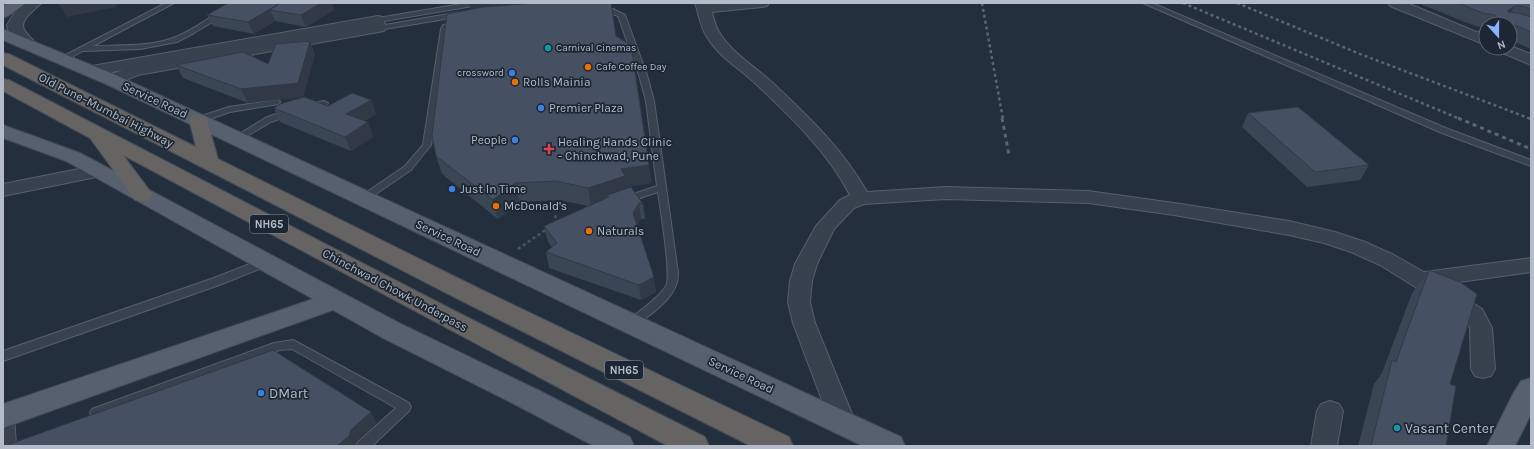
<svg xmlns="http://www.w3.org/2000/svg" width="1534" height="449" font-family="Karla,sans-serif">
  <rect width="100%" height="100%" fill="#242f3e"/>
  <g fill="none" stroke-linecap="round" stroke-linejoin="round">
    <g stroke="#565f6c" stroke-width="2">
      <path id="service" d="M 166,3 L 174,3 L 93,46 C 120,45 148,47 173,38 C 190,32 204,21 219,12 L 222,12 L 226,14 L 194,33 L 177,42 L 140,49 L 83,51 L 65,61 L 59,61 L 58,59 Z
        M 467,3 L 482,3 L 479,5 L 378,22 L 374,20 L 378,18 Z
        M 1143,3 L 1152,3 L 1448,129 L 1531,160 L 1531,166 L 1442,133 Z
        M 613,9 L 625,15 L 647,75 L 654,101 L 678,273 C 679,297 651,313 635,327 L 631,328 L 627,327 L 625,324 L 627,321 C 639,311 657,300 666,286 C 672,275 660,208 658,192 L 625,203 L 620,200 L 622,198 L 657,186 L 646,101 L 639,75 L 618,16 C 610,12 601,15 595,11 L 599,9 Z
        M 460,12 L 464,14 L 463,16 L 379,30 L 375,28 L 379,26 Z
        M 454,23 L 457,23 L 457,27 L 449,29 L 431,145 L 411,170 L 367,200 L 361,200 L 359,198 L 361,196 L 405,166 L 423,145 L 441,29 L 443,25 Z
        M 1486,29 L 1486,34 L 1473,38 L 1469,36 Z
        M 276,100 L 279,100 L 280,102 L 279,104 L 230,112 L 198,123 L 194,120 L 195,118 L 229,107 Z
        M 324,101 L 328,103 L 327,105 L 308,110 L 304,107 L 305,105 Z
        M 290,109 L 293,110 L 294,112 L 293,114 L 271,122 L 240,140 L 237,141 L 233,138 L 265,118 Z
        M 265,258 L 269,259 L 270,262 L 269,265 L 222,284 L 3,361 L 3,351 L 214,278 Z
        M 293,340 L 409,403 L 411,407 L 409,411 L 372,446 L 356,446 L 358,442 L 396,408 L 292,349 L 279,350 L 96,418 L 92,417 L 90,413 L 92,409 L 274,343 Z
        M 8,409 L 12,410 L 14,414 L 16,446 L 3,446 L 3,411 Z"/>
    </g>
    <g stroke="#565f6c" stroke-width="2">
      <path id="minor" d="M 695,3 L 709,4 L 769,3 L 767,6 L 762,7 L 712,12 C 714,20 716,29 721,35 C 734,55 760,70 777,87 C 811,119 844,151 867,192 L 946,187 L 1088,191 L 1174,203 L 1289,221 L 1335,232 L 1365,242 L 1394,255 L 1424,272 L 1531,258 L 1531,272 L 1445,284 L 1482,309 L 1492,328 L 1495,369 L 1491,376 L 1483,378 L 1475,376 L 1471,369 L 1470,328 L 1466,321 L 1446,306 L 1380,265 L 1351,252 L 1324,243 L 1289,235 L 1174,215 L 1088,203 L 946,199 L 864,204 L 854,208 L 834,229 L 817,264 L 812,281 L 810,302 L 815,323 L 856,424 L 852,432 L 843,435 L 834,432 L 793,323 L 788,302 L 790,281 L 795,264 L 816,226 L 840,200 L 850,195 C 828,152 791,117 756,84 C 739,68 719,57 707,37 C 700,27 699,14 695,3 Z
        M 1388,3 L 1407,3 L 1486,36 L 1486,45 L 1390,6 Z
        M 378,16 L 383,17 L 386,28 L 384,31 L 138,75 L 118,83 L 112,85 L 106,83 L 104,80 L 106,77 L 122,70 L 92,76 L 86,74 L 84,71 L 86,68 L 92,66 Z
        M 1510,46 L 1531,54 L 1531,65 L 1498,51 L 1495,48 L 1510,48 Z
        M 99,165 L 106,167 L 108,171 L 106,175 L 3,196 L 3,184 Z
        M 1330,401 L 1339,404 L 1343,411 L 1337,446 L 1311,446 L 1317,411 L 1321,404 Z"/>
    </g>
    <g stroke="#565f6c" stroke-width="2">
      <path id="tertiary" d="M 24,3 L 41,3 C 36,9 19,20 24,29 C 26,34 33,39 36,44 L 34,47 C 21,51 9,37 7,25 L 17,9 Z"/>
    </g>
    <g stroke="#414a57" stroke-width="2">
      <path id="primary" d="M 8,3 L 26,3 L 8,16 L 3,18 L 3,6 Z
        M 3,29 L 118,76 L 901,437 L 905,446 L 863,446 L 106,84 L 3,40 Z
        M 3,125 L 80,153 L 399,323 L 538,390 L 630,437 L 634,446 L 594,446 L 518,406 L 381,337 L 333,310 L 3,428 L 3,404 L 313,299 L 66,161 L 3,138 Z
        M 1531,378 L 1531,414 L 1515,446 L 1487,446 L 1514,392 L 1521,381 Z"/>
    </g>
    <g stroke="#434c59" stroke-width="2">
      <path id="trunk" d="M 3,53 L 9,54 L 196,147 L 189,120 L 191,116 L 198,114 L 205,116 L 207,120 L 218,159 L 478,288 L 789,437 L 793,446 L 751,446 L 460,300 L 3,65 Z
        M 3,79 L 9,80 L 451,309 L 705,437 L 709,446 L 668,446 L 123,155 L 153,195 L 149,200 L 142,202 L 135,200 L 90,138 L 3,91 Z"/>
    </g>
    <path stroke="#44595c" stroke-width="2.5" stroke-dasharray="3 3" stroke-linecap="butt" d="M 554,224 L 556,215 L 555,205
      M 518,249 L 547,229"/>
    <use href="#service" fill="#38414e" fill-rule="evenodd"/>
    <use href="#minor" fill="#38414e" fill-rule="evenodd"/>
    <use href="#tertiary" fill="#38414e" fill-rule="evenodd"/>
    <use href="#primary" fill="#56606e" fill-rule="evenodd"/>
    <use href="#trunk" fill="#656462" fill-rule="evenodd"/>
    <path stroke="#5a6575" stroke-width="2.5" stroke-dasharray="3 3" stroke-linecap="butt" d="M 982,3 L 1003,119
      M 1183,3 L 1460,119
      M 1237,3 L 1360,54 L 1531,119"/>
    <path stroke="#5a6575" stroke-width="3" stroke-dasharray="4 4" stroke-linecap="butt" d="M 1002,118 L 1009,155
      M 1458,118 L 1531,149
      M 1529,118 L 1531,119"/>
  </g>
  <path fill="#3b4654" d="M 228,3 L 334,10 L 306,27 L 275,21 L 254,34 L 213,26 L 207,15 Z
    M 469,3 L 611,3 L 616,36 L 652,183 L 627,187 L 627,188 L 643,204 L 645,219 L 641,219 L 637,225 L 656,292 L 641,300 L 549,268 L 546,252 L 552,247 L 548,242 L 544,226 L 588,206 L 560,200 L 520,202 L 498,219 L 442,174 L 436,156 L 471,9 Z
    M 1418,3 L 1531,3 L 1531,49 L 1510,40 L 1510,24 L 1486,24 L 1486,28 L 1475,26 Z
    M 315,54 L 303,97 L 248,103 L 183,78 L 176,65 L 268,64 Z
    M 371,100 L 376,114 L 364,121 L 368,122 L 373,137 L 351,151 L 280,122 L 274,108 L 328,106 Z
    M 1248,113 L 1369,165 L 1360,180 L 1307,187 L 1242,127 Z
    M 1429,270 L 1450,384 L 1446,446 L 1358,446 L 1374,384 L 1382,373 L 1412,293 Z"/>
  <path fill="#303945" d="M 64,3 L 125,3 L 116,5 L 116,7 L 67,17 L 59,4 Z
    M 280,3 L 270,10 L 275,21 L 254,34 L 248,22 Z
    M 321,3 L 332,3 L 334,10 L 306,27 L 301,15 Z
    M 469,3 L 573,3 L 473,19 Z
    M 1515,6 L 1507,18 L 1508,10 Z
    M 310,41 L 315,54 L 303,97 L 248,103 L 241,89 Z
    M 371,100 L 376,114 L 352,129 L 346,114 Z
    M 368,122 L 373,137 L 351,151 L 345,137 Z
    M 649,165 L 652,183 L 627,187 L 628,194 L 609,197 L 605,196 L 606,202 L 591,207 L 588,188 L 621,169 Z
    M 515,183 L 520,202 L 498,219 L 493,200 Z
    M 639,203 L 641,219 L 635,228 L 633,213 Z
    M 654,277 L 656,292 L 641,300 L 639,285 Z
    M 371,412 L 377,423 L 357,441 L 355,446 L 337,446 L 351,430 Z"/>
  <path fill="#455162" stroke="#303945" d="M 228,3 L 321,3 L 301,15 L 270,10 L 280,3 L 248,22 L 207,15 Z
    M 536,3 L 611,3 L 616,36 L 631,45 L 649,165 L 621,169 L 625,176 L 588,188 L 556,181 L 515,183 L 493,200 L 436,156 L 432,135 L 447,14 L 483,7 Z
    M 1458,3 L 1531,3 L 1531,9 L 1522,6 L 1515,6 L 1508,10 L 1508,12 L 1518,13 L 1531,17 L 1531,32 L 1496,17 L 1495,15 L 1483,13 Z
    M 310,41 L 298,83 L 241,89 L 176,65 L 243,52 L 268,64 L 276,44 Z
    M 352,93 L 371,100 L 346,114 L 368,122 L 345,137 L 274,108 L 280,104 L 304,97 L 328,106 Z
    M 1298,107 L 1369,165 L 1315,172 L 1248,113 Z
    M 631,187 L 643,204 L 639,203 L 633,213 L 654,277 L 639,285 L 546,252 L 557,243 L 544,226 L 609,197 L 605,196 Z
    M 1429,270 L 1460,282 L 1477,294 L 1450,384 L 1456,386 L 1446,446 L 1371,446 L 1392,360 L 1396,362 Z
    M 273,350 L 371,412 L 351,430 L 349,436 L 337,446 L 12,446 L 10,444 Z"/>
  <g fill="#0f9aa8" stroke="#1d2633" stroke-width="1.5">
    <circle cx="548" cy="48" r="4"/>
    <circle cx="1397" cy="428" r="4"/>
  </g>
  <g fill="#e8710a" stroke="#1d2633" stroke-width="1.5">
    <circle cx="588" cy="67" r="4"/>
    <circle cx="515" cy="82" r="4"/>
    <circle cx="496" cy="206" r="4"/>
    <circle cx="589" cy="231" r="4"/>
  </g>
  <g fill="#3f7fe0" stroke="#1d2633" stroke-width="1.5">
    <circle cx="512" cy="73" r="4"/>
    <circle cx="541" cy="108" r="4"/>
    <circle cx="515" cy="140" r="4"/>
    <circle cx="452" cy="189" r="4"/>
    <circle cx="261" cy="393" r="4"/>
  </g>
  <path fill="#e0444e" stroke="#1d2633" stroke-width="1.5" d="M547 143h4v4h4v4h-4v4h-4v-4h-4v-4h4z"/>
  <g text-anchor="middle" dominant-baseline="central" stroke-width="3.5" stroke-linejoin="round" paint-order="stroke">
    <g font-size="10" fill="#b4bcc9" stroke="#1d2633" text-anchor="start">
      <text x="556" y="48">Carnival Cinemas</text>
      <text x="596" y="67">Cafe Coffee Day</text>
      <text x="504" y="73" text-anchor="end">crossword</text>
    </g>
    <g fill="#1d2633" stroke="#878f9c" stroke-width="1">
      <rect x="250" y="215" width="38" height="18" rx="3"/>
      <rect x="605" y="361" width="38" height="18" rx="3"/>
    </g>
    <g font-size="11" font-weight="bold" fill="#b4bcc9">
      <text x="269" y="224">NH65</text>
      <text x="624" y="370">NH65</text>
    </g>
    <g font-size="12" fill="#b4bcc9" stroke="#1d2633" text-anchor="start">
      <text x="523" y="82">Rolls Mainia</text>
      <text x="549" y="108">Premier Plaza</text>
      <text x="507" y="140" text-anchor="end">People</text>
      <text x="558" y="142">Healing Hands Clinic<tspan x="558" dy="14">- Chinchwad, Pune</tspan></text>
      <text x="460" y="189">Just In Time</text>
      <text x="504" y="206">McDonald's</text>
      <text x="597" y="231">Naturals</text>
    </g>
    <g font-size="12" fill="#b4bcc9" stroke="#1d2633">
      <text transform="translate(155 100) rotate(25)">Service Road</text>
      <text transform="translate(106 110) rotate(27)">Old Pune–Mumbai Highway</text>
      <text transform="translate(448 238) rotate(25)">Service Road</text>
      <text transform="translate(395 290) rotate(28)">Chinchwad Chowk Underpass</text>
      <text transform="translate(741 375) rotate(25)">Service Road</text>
    </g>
    <g font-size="14" fill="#b4bcc9" stroke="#1d2633" text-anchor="start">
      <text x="269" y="393">DMart</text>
      <text x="1405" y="428">Vasant Center</text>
    </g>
  </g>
  <rect width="1534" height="449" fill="none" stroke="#b4bcc9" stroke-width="8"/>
  <g transform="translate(1498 36) rotate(159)"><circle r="19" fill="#1d2633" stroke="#59626f"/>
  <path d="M0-3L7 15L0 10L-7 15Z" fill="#8ab4f8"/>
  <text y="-6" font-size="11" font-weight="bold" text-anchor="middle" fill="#b4bcc9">N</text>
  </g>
</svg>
